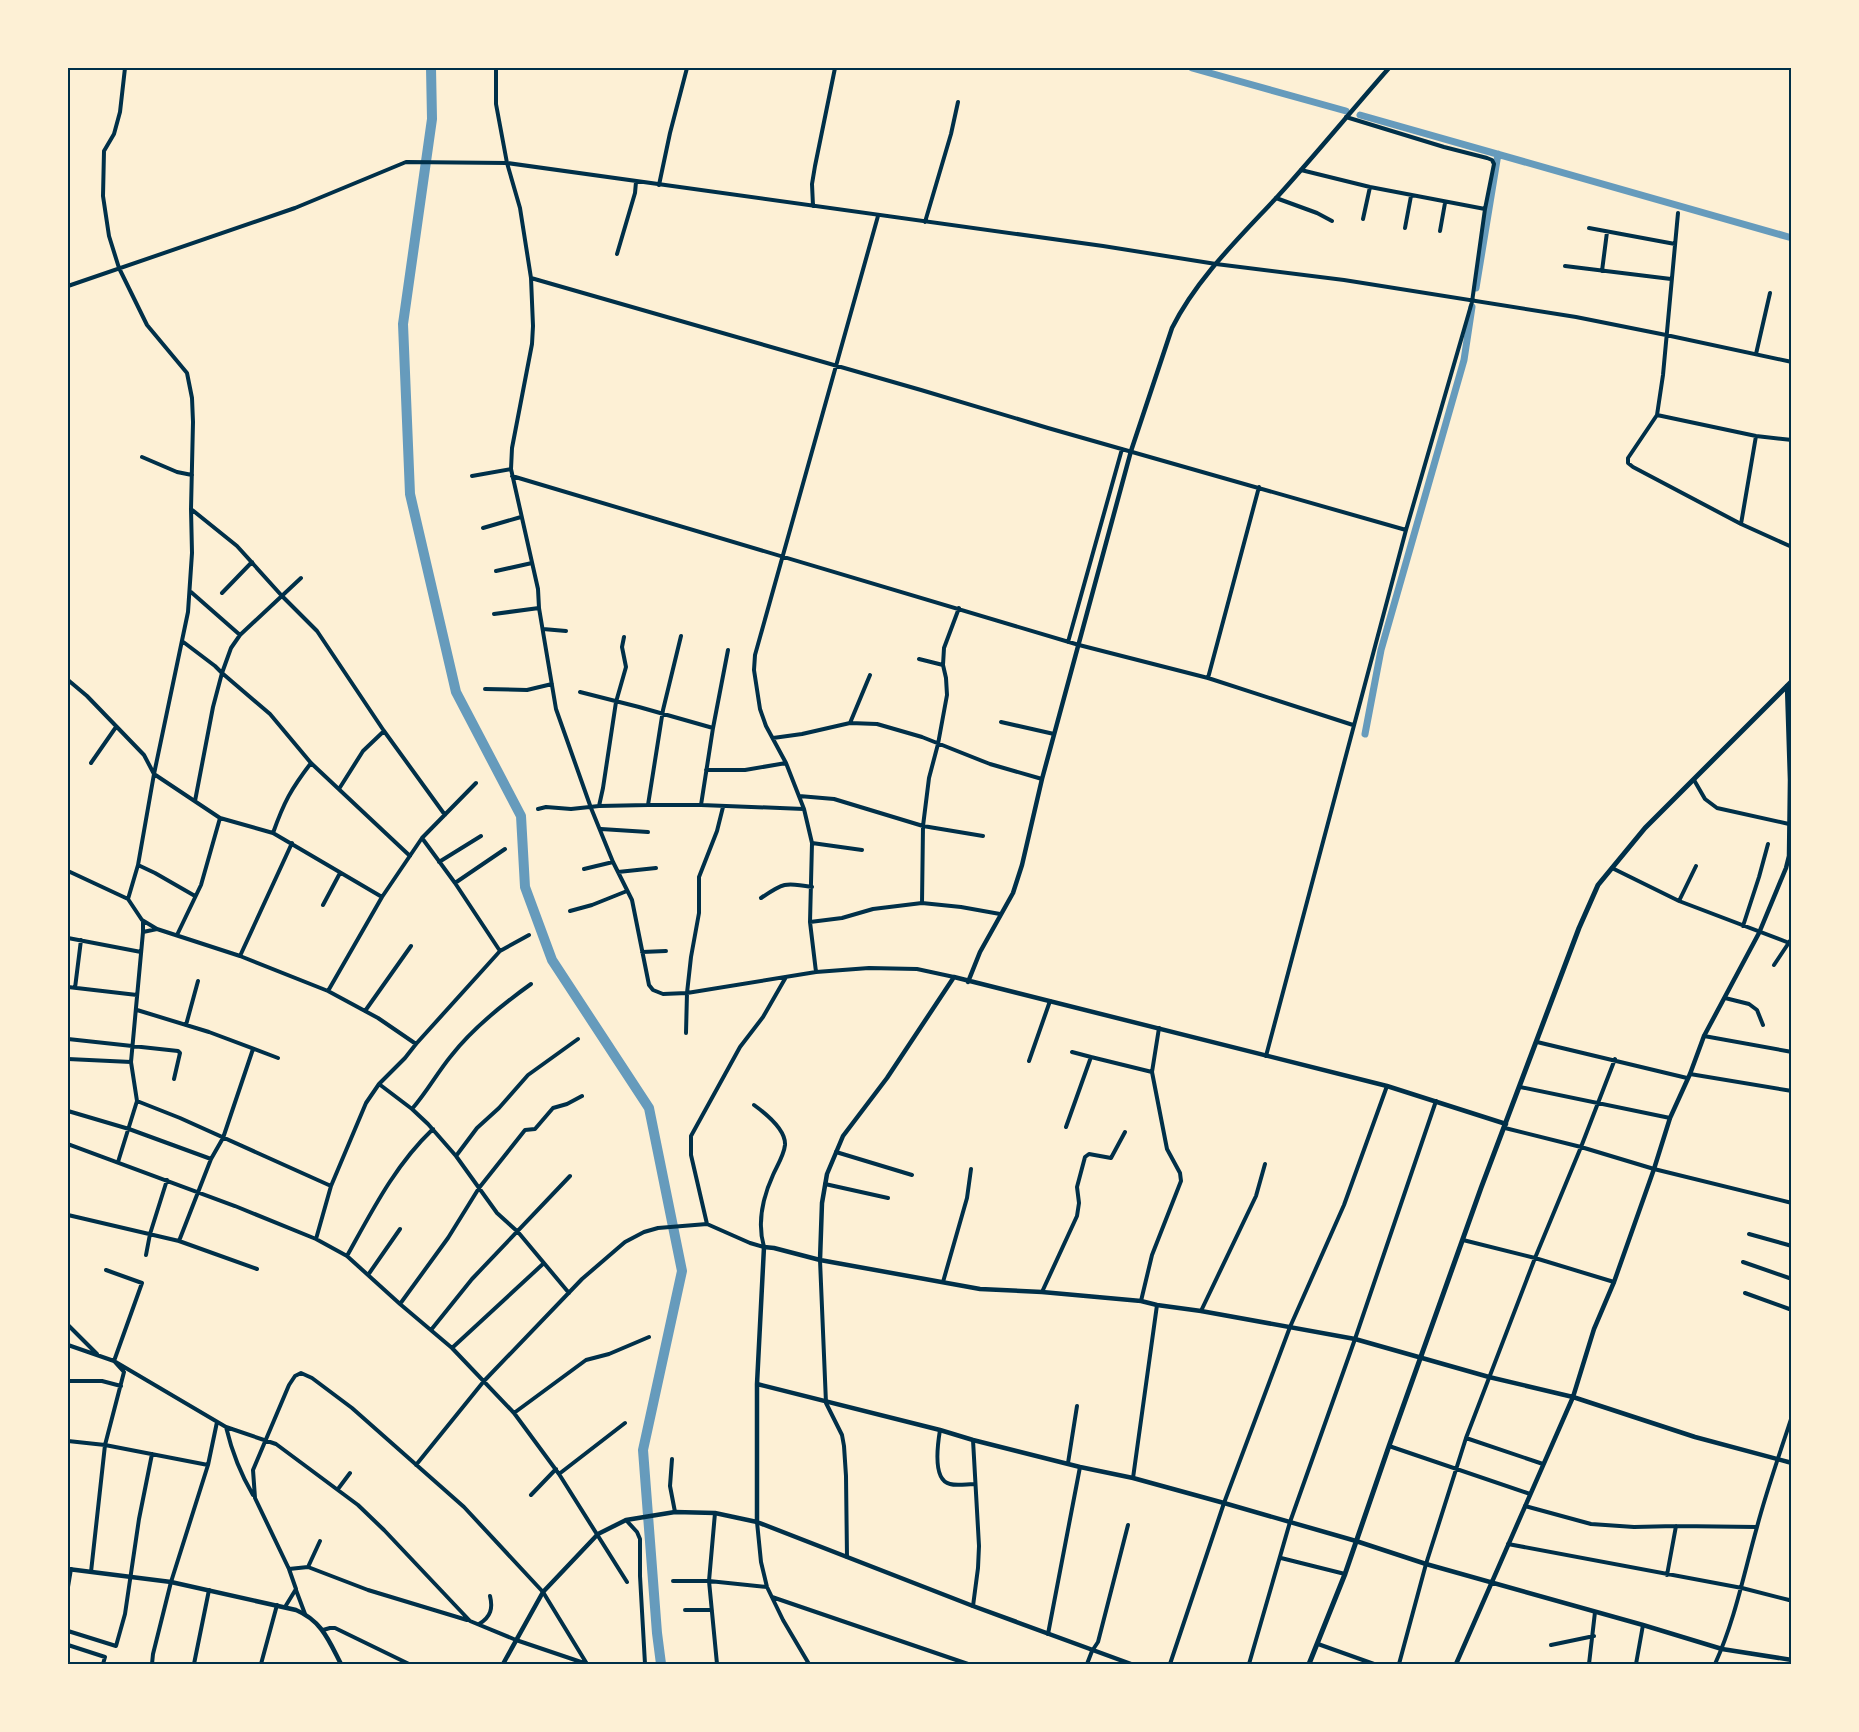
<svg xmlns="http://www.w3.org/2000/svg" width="1859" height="1732" font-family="Karla,sans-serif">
  <rect width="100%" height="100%" fill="#fdf0d5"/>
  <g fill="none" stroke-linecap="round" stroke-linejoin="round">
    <path stroke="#669bbc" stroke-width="7" d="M 1192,68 L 1346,111
      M 1360,115 L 1792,238
      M 1476,288 L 1498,154
      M 1365,734 L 1381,650 L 1464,360 L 1472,307"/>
    <path stroke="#669bbc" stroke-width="10" d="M 431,68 L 432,119 L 403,324 L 410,494 L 456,692 L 521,816 L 525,887 L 552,960 L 649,1108 L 682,1271 L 643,1450 L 657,1633 L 661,1664"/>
    <path stroke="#003049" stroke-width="4" d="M 125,68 L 120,112 L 114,134 L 104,151 L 103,196 L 109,236 L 119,268 L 147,325 L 187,373 L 192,398 L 193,422 L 191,509 L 192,553 L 188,612 L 154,774 L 138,865 L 128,899
      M 496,68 L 496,104 L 507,163 L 520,208 L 531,278 L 533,326 L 532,344 L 512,448 L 511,469 L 538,589 L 539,608 L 556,709 L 591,808 L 613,862 L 632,900 L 649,985 L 653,990 L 663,994 L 687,993 L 816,972 L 869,968 L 917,969 L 954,977
      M 1301,170 L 1370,187 L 1485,209
      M 659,185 L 670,133 L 687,68
      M 1276,198 L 1317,213 L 1332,221
      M 813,206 L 812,184 L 815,166 L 835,68
      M 1678,213 L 1663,375 L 1657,415 L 1628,458 L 1628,463 L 1633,467 L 1741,524 L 1792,547
      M 1363,219 L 1370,187
      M 925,222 L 951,134 L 958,102
      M 1405,228 L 1411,196
      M 1589,228 L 1675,244
      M 1440,231 L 1445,203
      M 617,254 L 635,193 L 636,182
      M 1565,266 L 1671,279
      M 1602,271 L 1607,232
      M 531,278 L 921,390 L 1048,428 L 1406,530
      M 68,286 L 295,208 L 406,162 L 507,163 L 1103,246 L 1216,264 L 1344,280 L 1576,317 L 1666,335 L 1792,362
      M 1756,354 L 1770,293
      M 1657,415 L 1756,436 L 1792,440
      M 142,457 L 177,472 L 192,475
      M 472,476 L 511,469
      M 512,476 L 1079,645 L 1208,678 L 1353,725
      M 191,509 L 237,546 L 282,596 L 317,631 L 384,731 L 445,815
      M 1741,524 L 1756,436
      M 483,528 L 521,517
      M 496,571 L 532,563
      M 191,592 L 240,635
      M 222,593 L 252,562
      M 959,608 L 944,648 L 943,665 L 946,678 L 947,695 L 938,744 L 929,778 L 923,826 L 983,836
      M 494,614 L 539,608
      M 543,629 L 566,631
      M 182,641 L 215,666 L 222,673 L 270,714 L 311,763 L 410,856
      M 1068,642 L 1122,449
      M 919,659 L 943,665
      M 1208,678 L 1259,487
      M 68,680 L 87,696 L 144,755 L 154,774 L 220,818 L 273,833 L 382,897
      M 485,689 L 527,690 L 552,684
      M 580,692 L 639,707 L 713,728
      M 1001,722 L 1054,734
      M 850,723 L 870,675
      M 773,738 L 802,734 L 850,723 L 877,724 L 922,737 L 990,764 L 1042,779
      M 91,763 L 116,727
      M 706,770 L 745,770 L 786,763
      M 1694,780 L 1705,799 L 1717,808 L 1789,824
      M 339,789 L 363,751 L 384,731
      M 799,796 L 834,799 L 923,826 L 922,903
      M 195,801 L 213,707 L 222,673 L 231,648 L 240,635 L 301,578
      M 648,805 L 663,710 L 681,636
      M 701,805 L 804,809
      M 599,806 L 603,788 L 616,702 L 626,667 L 622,647 L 624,637
      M 538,809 L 546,807 L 571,809 L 599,806 L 648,805 L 701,805 L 713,728 L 728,650
      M 601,829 L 648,832
      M 273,833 C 284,802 291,789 311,763
      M 422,838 L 455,883 L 500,951
      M 812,843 L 862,850
      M 439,862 L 481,836
      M 138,865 L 155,873 L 195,896
      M 1612,868 L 1679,901 L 1792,944
      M 584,869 L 613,862
      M 68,871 L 128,899 L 142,920 L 157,929 L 240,956 L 328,991 L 378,1018 L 416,1044
      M 618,872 L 656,868
      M 455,883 L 505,849
      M 761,898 C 783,883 785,882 812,887
      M 1679,901 L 1696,866
      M 323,905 L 340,873
      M 570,911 L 592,905 L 627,891
      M 810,922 L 842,918 L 873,909 L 922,903 L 961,907 L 1000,914
      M 1743,926 L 1759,877 L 1768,844
      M 143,932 L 157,929
      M 177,935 L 201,885 L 220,818
      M 68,938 L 141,952
      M 642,952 L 666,951
      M 240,956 L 292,843
      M 1774,965 L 1792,938
      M 816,972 L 810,922 L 812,843 L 804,809 L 786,763 L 766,726 L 760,709 L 754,670 L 755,655 L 878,216
      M 68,987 L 137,995
      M 75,988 L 81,940
      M 328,991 L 382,897 L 422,838 L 476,783
      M 1725,998 L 1749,1004 L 1757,1010 L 1763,1025
      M 137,1010 L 209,1032 L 278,1058
      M 365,1011 L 411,946
      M 186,1025 L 198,981
      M 686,1033 L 687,993 L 691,957 L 699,913 L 699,877 L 717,831 L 723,807
      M 1704,1036 L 1792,1052
      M 68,1039 L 178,1051 L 180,1053 L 174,1079
      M 1537,1042 L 1687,1078
      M 1072,1052 L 1091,1057
      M 1266,1056 L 1406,530 L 1472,302 L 1485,209 L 1494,164 L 1492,160 L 1487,158 L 1444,147 L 1346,117
      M 68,1059 L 131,1062
      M 1029,1061 L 1050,1001
      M 1690,1074 L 1792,1091
      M 379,1084 L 412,1109 L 428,1124 L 456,1156 L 497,1213 L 518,1232 L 569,1293
      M 1520,1087 L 1670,1118
      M 137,1101 L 180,1118 L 331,1186
      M 412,1109 C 427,1092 437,1073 451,1056 C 472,1029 503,1004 531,984
      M 68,1111 L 129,1129 L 211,1159
      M 1066,1127 L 1091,1057 L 1152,1072
      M 1505,1128 L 1581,1147 L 1654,1169 L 1792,1203
      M 68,1144 L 235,1206 L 316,1239 L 347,1256 L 400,1304 L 452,1348 L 514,1413 L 559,1474 L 627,1582
      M 836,1152 L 912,1175
      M 456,1156 L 477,1128 L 499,1108 L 528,1075 L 578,1039
      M 118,1162 L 137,1101 L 131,1062 L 143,932 L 143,921
      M 825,1184 L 888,1198
      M 68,1215 L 179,1241 L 257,1269
      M 707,1224 L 691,1155 L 691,1136 L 740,1047 L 763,1017 L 786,977
      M 1749,1234 L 1792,1246
      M 316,1239 L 331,1186 L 366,1103 L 379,1084 L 405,1058 L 416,1044 L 500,951 L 529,935
      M 1463,1240 L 1535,1258 L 1614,1282
      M 179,1241 L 211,1159 L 223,1138 L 253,1049
      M 146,1255 L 150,1234 L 167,1180
      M 347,1256 C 372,1211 395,1165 433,1129
      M 820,1260 L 826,1403 L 842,1435 L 844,1446 L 846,1476 L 847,1557
      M 1743,1262 L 1792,1279
      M 368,1275 L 400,1229
      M 943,1282 L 967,1198 L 971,1169
      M 1042,1292 L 1077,1216 L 1079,1203 L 1077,1187 L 1085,1157 L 1089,1154 L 1111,1158 L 1125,1132
      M 1745,1293 L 1792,1310
      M 1141,1301 L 1152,1255 L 1181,1181 L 1180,1173 L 1167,1149 L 1152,1072 L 1159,1028
      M 400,1304 L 448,1238 L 479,1188 L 525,1130 L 535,1129 L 553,1108 L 567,1104 L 582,1096
      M 1201,1311 L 1256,1196 L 1265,1164
      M 68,1325 L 97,1354
      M 431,1330 L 472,1279 L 570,1176
      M 68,1345 L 114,1361 L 226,1427 L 276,1444 L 358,1505 L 384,1530 L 470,1621 L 516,1640 L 587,1664
      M 452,1348 L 544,1263
      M 68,1381 L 102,1381 L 121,1386
      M 514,1413 L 586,1360 L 609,1354 L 649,1337
      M 226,1427 C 232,1452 240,1473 253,1495
      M 940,1430 C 938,1442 932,1480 950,1484 C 957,1486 967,1484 974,1484
      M 1466,1438 L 1543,1464
      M 973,1440 L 979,1546 L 978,1568 L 973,1606
      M 68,1441 L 105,1445 L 208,1465
      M 1389,1446 L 1530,1494
      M 672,1459 L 670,1486 L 675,1512
      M 1068,1463 L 1077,1406
      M 416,1465 L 484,1381 L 582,1279 L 625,1242 L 644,1232 L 658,1228 L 707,1224 L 750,1243 L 764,1247 C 757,1223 763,1197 773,1175 C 777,1166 784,1155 785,1145 C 786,1130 765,1113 754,1105
      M 559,1474 L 625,1423
      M 1133,1478 L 1157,1305
      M 338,1489 L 350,1473
      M 531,1495 L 556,1469
      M 1525,1506 L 1591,1524 L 1634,1527 L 1676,1526 L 1757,1527
      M 715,1513 L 709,1581 L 717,1664
      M 626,1520 L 637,1532 L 640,1539 L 640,1576 L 645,1664
      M 757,1522 L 761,1562 L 767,1587 L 783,1620 L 809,1664
      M 1508,1544 L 1742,1588 L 1789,1600
      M 1281,1558 L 1345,1574
      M 308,1567 L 320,1541
      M 289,1569 L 255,1498 L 253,1470 L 289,1385 L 295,1376 L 301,1373 L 312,1378 L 352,1408 L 464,1507 L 543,1592 L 587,1664
      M 91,1572 L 105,1445 L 124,1372 L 114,1361 L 142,1283 L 106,1270
      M 1667,1575 L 1676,1526
      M 673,1581 L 709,1581 L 767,1587
      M 68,1587 L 71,1569
      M 296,1590 L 305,1614
      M 772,1597 L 968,1664
      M 285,1607 L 296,1589 L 289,1569 L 308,1567 L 368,1590 L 467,1620
      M 685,1610 L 712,1610
      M 479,1624 C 491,1617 493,1608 490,1596
      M 323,1630 L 330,1628 L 335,1628 L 409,1664
      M 68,1631 L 116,1646 L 125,1614 L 139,1519 L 152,1454
      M 1048,1634 L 1080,1467
      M 1318,1644 L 1374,1664
      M 68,1645 L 105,1657 L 103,1664
      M 1551,1645 L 1594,1636
      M 152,1664 L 153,1654 L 171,1582 L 208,1465 L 217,1422
      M 194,1664 L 209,1590
      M 261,1664 L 277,1605
      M 1087,1664 L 1092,1651 L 1098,1642 L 1128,1525
      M 1170,1664 L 1224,1503 L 1290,1327 L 1344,1205 L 1387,1086
      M 1249,1664 L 1290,1522 L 1355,1339 L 1436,1101
      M 1399,1664 L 1426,1564 L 1466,1438 L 1535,1258 L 1581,1147 L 1615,1059
      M 1589,1664 L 1595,1612
      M 1636,1664 L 1643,1625
      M 1715,1664 C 1735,1620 1744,1573 1757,1527 C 1767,1489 1780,1453 1792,1416"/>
    <path stroke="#003049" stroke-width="4.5" d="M 968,982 L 980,952 L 1013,893 L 1022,865 L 1042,779 L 1131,451 L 1172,328 C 1197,278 1240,237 1278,196 C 1316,154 1352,110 1389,68
      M 820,1260 L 822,1203 L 827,1174 L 843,1136 L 887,1078 L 954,977 L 1387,1086 L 1506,1124
      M 757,1384 L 940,1430 L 973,1440 L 1080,1467 L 1133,1478 L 1224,1503 L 1356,1541 L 1426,1564 L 1643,1625 L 1722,1649 L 1792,1660
      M 757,1522 L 757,1384 L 764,1247 L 774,1248 L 820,1260 L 980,1289 L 1042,1292 L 1141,1301 L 1157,1305 L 1201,1311 L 1355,1339 L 1489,1377 L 1573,1397 L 1695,1437 L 1792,1463
      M 68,1569 L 171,1582 L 296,1610 C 322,1621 329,1641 341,1664
      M 503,1664 L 543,1592 L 598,1534 L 626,1520 L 675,1512 L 715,1513 L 757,1522 L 973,1606 L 1131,1664
      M 1456,1664 L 1573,1397 L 1594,1329 L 1614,1282 L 1654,1169 L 1670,1118 L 1690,1074 L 1704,1036 L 1759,933 L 1786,868 L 1789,856 L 1790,780 L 1787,686"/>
    <path stroke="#003049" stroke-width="5" d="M 1309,1664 L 1345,1574 L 1389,1446 L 1481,1188 L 1579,928 L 1598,885 L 1645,828 L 1792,681"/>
  </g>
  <rect width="1859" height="1732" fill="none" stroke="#fdf0d5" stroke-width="138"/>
  <rect x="69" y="69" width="1721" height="1594" fill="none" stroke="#003049" stroke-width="2"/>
</svg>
